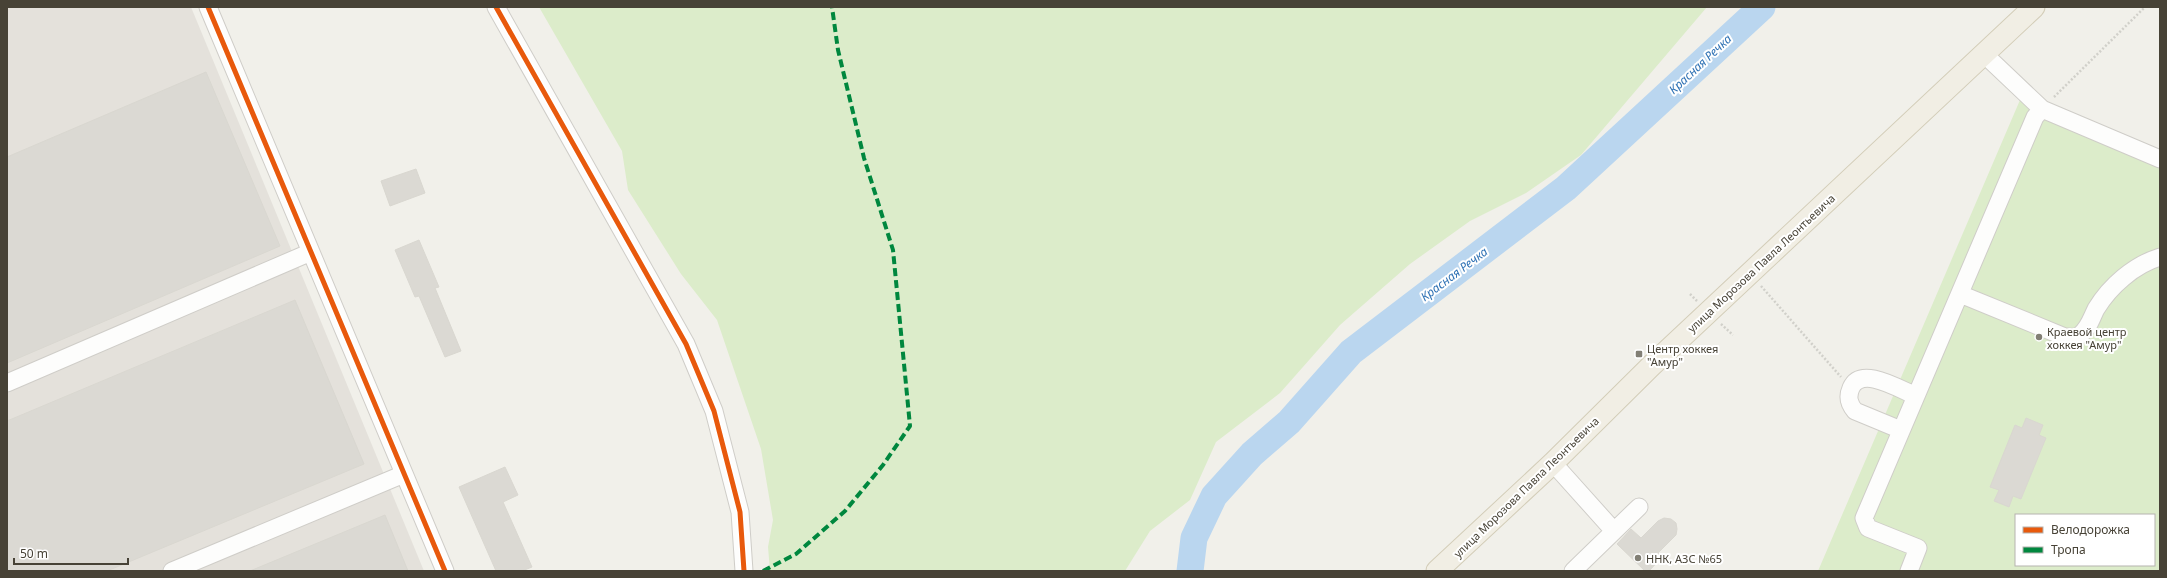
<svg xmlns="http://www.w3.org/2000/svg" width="2167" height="578" font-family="'Noto Sans',sans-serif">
  <rect width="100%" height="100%" fill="#f1f0ea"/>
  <path fill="#e4e1db" d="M 7,7 L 191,7 L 424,571 L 7,571 Z"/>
  <path fill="#dcecca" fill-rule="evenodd" d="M 539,7 L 1707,7 L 1581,155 L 1526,193 L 1470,221 L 1410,264 L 1340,325 L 1280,393 L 1216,442 L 1190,500 L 1150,531 L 1125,571 L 770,571 L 768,547 L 773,520 L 761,449 L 717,320 L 681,274 L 628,190 L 622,151 Z
    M 2020,100 L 2160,159 L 2160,571 L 1818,571 ZM 2016,515 L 2154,515 L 2154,565 L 2016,565 Z"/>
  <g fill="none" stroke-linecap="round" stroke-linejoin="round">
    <path stroke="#bad6ef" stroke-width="27" d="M 1190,571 L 1194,538 L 1214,496 L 1252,454 L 1289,422 L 1351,352 L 1566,188 L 1762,7"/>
  </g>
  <path fill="#dbd9d3" stroke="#d9d7d0" d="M 206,72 L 280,246 L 7,363 L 7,157 Z
    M 416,169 L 425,193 L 390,206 L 381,181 Z
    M 419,240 L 439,287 L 435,288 L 461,351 L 445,357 L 419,296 L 415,297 L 395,250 Z
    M 295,300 L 364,464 L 107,571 L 7,571 L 7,421 Z
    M 2026,418 L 2043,425 L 2039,435 L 2046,438 L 2021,499 L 2013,496 L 2009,507 L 1994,501 L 1999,490 L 1990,487 L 2015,425 L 2022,428 Z
    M 505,467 L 518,495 L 503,502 L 532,567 L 522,571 L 496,571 L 459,487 Z
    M 385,515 L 408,571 L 250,571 Z
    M 1664,518 L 1671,519 L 1676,523 L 1677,529 L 1676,535 L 1658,553 L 1662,557 L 1649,571 L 1645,571 L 1617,544 L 1631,529 L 1641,538 L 1658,521 Z"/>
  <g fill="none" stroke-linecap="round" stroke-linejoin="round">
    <g stroke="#cfcdc8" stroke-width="19">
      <path id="minor" d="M 208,7 L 445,571
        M 496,7 L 686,344 L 714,411 L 740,512 L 744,571
        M 1985,55 L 2042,109 L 2160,159
        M 1960,294 L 2065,337 C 2069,337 2076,338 2080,335 C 2089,328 2091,319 2096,309 C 2110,286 2134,265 2160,257
        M 7,383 L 311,252
        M 1901,430 L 1855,411 C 1849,404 1847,397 1851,388 C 1861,365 1899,389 1916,396
        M 1553,463 L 1614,531
        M 172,571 L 404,474
        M 1573,571 L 1639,507
        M 1909,571 L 1918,548 L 1868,528 L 1864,518 L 2035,117 L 2042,109"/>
    </g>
    <g stroke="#d3cdb8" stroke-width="23">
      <path id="major" d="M 1437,571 L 1553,463 L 1652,365 L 2034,7"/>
    </g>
    <path stroke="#d1d0ca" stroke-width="2.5" stroke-dasharray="2 2" stroke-linecap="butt" d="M 2054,97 L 2145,7
      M 1761,286 L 1841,377
      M 1690,294 L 1697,301
      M 1721,324 L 1733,335"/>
    <use href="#minor" stroke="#fdfdfc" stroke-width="17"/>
    <use href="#major" stroke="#f1eee4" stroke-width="21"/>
    <path stroke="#00873e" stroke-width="4" stroke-dasharray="8 4" stroke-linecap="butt" d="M 763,571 L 796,554 L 845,511 L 883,465 L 910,426 L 893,250 L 864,158 L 838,50 L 832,7"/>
    <g stroke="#fff" stroke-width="8">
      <path id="cycleway" d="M 208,7 L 445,571
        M 496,7 L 686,344 L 714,411 L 740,512 L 744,571"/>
    </g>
    <use href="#cycleway" stroke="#e8590c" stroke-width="5"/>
  </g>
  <g fill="#827f75" stroke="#fff" stroke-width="1.5">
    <circle cx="2039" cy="337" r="4"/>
    <rect x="1635" y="350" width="8" height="8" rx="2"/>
    <circle cx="1638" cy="558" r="4"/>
  </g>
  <g text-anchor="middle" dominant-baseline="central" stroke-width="4" stroke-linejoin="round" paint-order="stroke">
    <g font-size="11" fill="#474236" stroke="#fff">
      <text transform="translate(1761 263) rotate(-43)">улица Морозова Павла Леонтьевича</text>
      <text transform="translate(1526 487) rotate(-44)">улица Морозова Павла Леонтьевича</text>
    </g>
    <g font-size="11" fill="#474236" stroke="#fff" text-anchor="start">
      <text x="2047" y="331">Краевой центр<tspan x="2047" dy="13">хоккея "Амур"</tspan></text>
      <text x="1647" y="348">Центр хоккея<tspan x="1647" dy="13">"Амур"</tspan></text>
      <text x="1646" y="558">ННК, АЗС №65</text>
    </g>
    <g font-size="12" font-style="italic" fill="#2e71b4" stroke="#fff">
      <text transform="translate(1700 64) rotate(-43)">Красная Речка</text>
      <text transform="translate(1454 274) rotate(-37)">Красная Речка</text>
    </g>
  </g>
  <rect width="2167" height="578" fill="none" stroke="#474236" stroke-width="16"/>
  <rect x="2015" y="514" width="140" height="52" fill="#ffffff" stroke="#b5b3af"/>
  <rect x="2023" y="527" width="20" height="6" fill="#e8590c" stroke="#b5b3af"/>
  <text x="2051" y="534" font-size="12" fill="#474236">Велодорожка</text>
  <rect x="2023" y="547" width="20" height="6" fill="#00873e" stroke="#b5b3af"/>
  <text x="2051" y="554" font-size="12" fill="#474236">Тропа</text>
  <path d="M14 558v6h114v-6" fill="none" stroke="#474236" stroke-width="2"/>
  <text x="20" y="558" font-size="12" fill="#474236" stroke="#ffffff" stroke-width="3" paint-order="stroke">50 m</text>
</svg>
